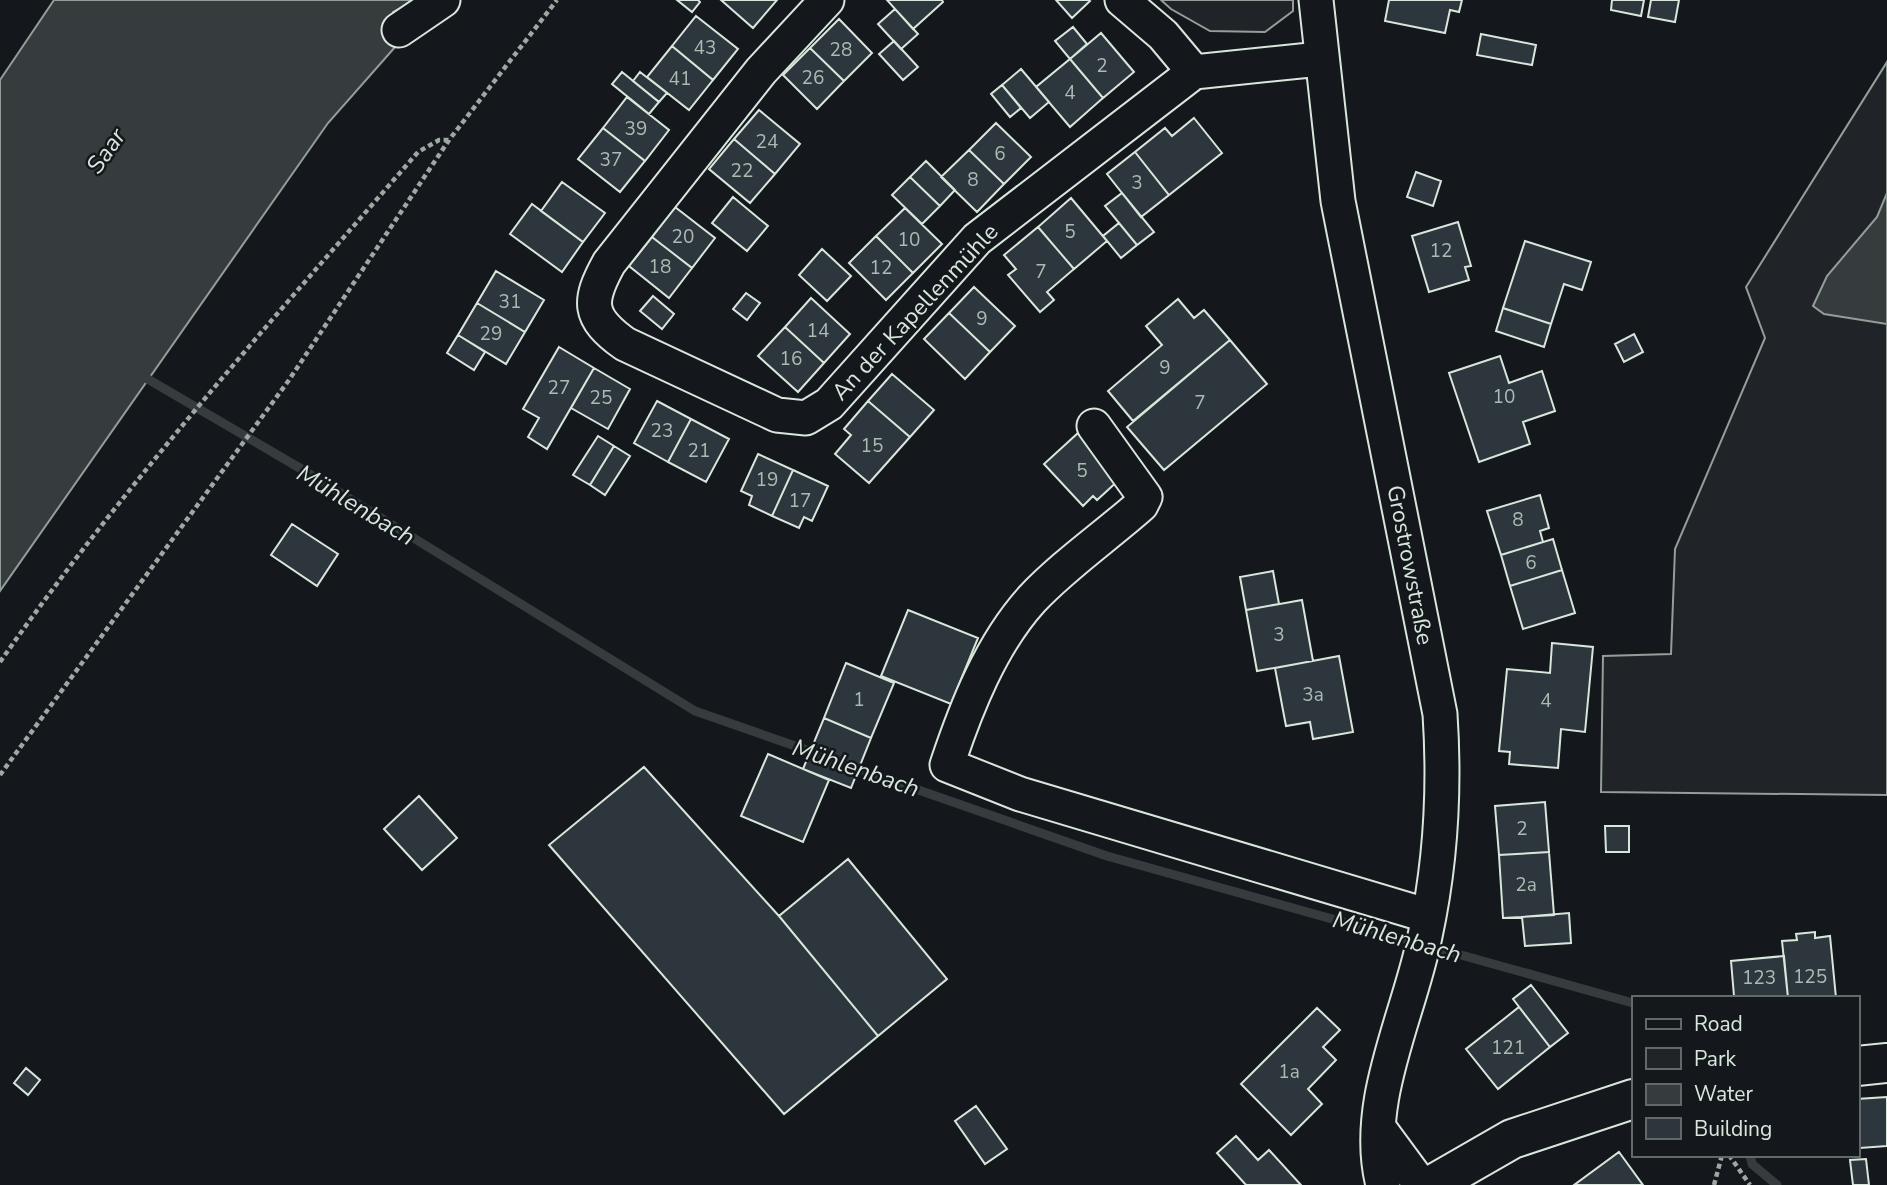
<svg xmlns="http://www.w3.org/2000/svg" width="1887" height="1185" font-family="'Nunito Sans',sans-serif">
  <rect width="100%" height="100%" fill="#14181c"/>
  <path fill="#202428" stroke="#939e99" stroke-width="2" d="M 1161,0 L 1293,0 L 1293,11 L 1265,32 L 1210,31 L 1171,9 Z
    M 1887,62 L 1887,795 L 1601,792 L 1603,656 L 1671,654 L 1675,549 L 1765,338 L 1746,287 Z"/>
  <path fill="#363b3e" stroke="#939e99" stroke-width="2" d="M 54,0 L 416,0 L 393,12 L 399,30 L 396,46 L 328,123 L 0,591 L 0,80 Z
    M 1887,193 L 1887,324 L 1824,314 L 1813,306 L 1827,276 L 1877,217 Z"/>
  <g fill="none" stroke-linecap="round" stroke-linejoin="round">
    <path stroke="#363b3e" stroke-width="9" d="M 146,378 L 298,467 L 695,711 L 821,755
      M 847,765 L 1107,856 L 1633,1003
      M 1750,1155 L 1752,1164 L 1777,1185"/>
  </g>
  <path fill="#2c363c" stroke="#d8e6dc" stroke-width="2" d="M 677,0 L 698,0 L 700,2 L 692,12 Z
    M 721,0 L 777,0 L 753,28 Z
    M 887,0 L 942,0 L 943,2 L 913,29 Z
    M 1056,0 L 1089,0 L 1090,1 L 1072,18 Z
    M 1389,0 L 1462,0 L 1459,12 L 1450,10 L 1445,33 L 1385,21 Z
    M 1612,0 L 1644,0 L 1641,16 L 1611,10 Z
    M 1651,0 L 1679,0 L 1675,22 L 1648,17 Z
    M 895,9 L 918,34 L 901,49 L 878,24 Z
    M 696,16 L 738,49 L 713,80 L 672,46 Z
    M 839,19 L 872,53 L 844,81 L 810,48 Z
    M 1073,27 L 1087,44 L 1070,59 L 1055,41 Z
    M 1101,33 L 1134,72 L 1103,98 L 1070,59 Z
    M 1481,34 L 1536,45 L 1532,65 L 1477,55 Z
    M 894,41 L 918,67 L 903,80 L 879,54 Z
    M 672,46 L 713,80 L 689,110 L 647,77 Z
    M 810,48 L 844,81 L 817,109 L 783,75 Z
    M 1070,59 L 1103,98 L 1070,127 L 1036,87 Z
    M 1021,69 L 1049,102 L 1030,118 L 1002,85 Z
    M 622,72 L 659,102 L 649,114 L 612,84 Z
    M 640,72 L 667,93 L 659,102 L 633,81 Z
    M 1002,85 L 1021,108 L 1010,117 L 991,94 Z
    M 627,97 L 669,130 L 645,161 L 603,128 Z
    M 759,110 L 800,144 L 775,174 L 734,139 Z
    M 1194,118 L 1222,153 L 1169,195 L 1135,152 L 1165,128 L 1172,136 Z
    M 996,123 L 1031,157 L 1004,184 L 969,150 Z
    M 603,128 L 645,161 L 620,192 L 578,159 Z
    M 734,139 L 775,174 L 750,203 L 709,169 Z
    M 969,150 L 1004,184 L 977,212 L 941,177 Z
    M 1135,152 L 1169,195 L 1141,217 L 1107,174 Z
    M 926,161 L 955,190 L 940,206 L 910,177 Z
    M 1416,172 L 1441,181 L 1433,206 L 1407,197 Z
    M 910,177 L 940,206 L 922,224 L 892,195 Z
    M 562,182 L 605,213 L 583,242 L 541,211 Z
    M 1122,193 L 1154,232 L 1137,245 L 1105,206 Z
    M 733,197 L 768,226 L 747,251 L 712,223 Z
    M 1071,198 L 1107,241 L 1074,269 L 1038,227 Z
    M 532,204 L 583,242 L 562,272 L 510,234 Z
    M 675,207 L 715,238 L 692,268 L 652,237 Z
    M 905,208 L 942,244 L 913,273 L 876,236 Z
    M 1458,222 L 1471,266 L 1465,267 L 1469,280 L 1429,292 L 1412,236 Z
    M 1119,223 L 1137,245 L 1121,258 L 1103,236 Z
    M 1038,227 L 1074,269 L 1047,292 L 1054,300 L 1040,312 L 1008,275 L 1016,269 L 1004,255 Z
    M 876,236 L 913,273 L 886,300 L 849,263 Z
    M 652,237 L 692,268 L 669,298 L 629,266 Z
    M 1525,241 L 1591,262 L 1582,290 L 1564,284 L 1551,324 L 1503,308 Z
    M 822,249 L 851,276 L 827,301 L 799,275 Z
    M 496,271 L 544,300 L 525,332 L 477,303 Z
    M 974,287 L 1015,326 L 990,352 L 949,313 Z
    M 746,293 L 760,303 L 747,320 L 733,309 Z
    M 653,296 L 674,314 L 662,329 L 640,311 Z
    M 811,298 L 850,334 L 824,363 L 785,327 Z
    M 1178,299 L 1194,318 L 1204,310 L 1230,340 L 1133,421 L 1108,391 L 1162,345 L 1146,326 Z
    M 477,303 L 525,332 L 506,364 L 458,335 Z
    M 1503,308 L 1551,324 L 1544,347 L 1496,331 Z
    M 949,313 L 990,352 L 965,379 L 924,339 Z
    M 785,327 L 824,363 L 798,392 L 758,356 Z
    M 1634,334 L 1643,352 L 1624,362 L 1615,344 Z
    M 458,335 L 485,352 L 474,370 L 447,353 Z
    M 1230,340 L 1267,384 L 1164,470 L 1127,427 Z
    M 559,347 L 594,368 L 547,449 L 528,437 L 539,418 L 523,409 Z
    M 1500,356 L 1509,383 L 1542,371 L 1555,411 L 1523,422 L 1530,444 L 1479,462 L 1449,373 Z
    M 594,368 L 630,389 L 608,429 L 571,408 Z
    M 892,374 L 934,410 L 910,437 L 868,401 Z
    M 657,401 L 691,419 L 668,462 L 634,443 Z
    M 868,401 L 910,437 L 869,483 L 835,454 L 851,435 L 844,429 Z
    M 691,419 L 729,439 L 706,482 L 668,462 Z
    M 1078,433 L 1120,479 L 1097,500 L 1093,496 L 1083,506 L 1044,464 Z
    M 598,436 L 614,446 L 590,485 L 573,475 Z
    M 614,446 L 630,456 L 605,495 L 590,485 Z
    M 758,454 L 793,470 L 772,516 L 749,505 L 752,496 L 741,491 Z
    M 793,470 L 828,486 L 812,521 L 804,517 L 799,528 L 772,516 Z
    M 1540,495 L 1549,528 L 1540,531 L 1543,542 L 1501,555 L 1487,511 Z
    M 292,524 L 338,554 L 317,586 L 271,555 Z
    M 1553,539 L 1562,570 L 1510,586 L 1501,555 Z
    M 1562,570 L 1575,613 L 1523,629 L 1510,586 Z
    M 1273,571 L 1279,604 L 1246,610 L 1240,577 Z
    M 1302,600 L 1313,661 L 1257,671 L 1246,610 Z
    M 908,610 L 978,638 L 951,704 L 881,676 Z
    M 1552,643 L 1593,647 L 1585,732 L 1561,729 L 1558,768 L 1509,764 L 1510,752 L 1499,751 L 1507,669 L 1550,673 Z
    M 1339,656 L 1353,732 L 1313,739 L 1310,722 L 1286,726 L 1275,668 Z
    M 846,663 L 894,683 L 871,738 L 824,718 Z
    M 824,718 L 871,738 L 851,788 L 803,769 Z
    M 768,754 L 829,780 L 803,842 L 741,816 Z
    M 644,767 L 779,916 L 878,1036 L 784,1114 L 549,845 Z
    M 419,796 L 457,838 L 422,870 L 384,829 Z
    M 1545,802 L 1549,852 L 1499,855 L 1495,806 Z
    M 1605,826 L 1629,826 L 1629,852 L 1606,852 Z
    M 1549,852 L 1554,915 L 1503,918 L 1499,855 Z
    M 848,859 L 947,979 L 878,1036 L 779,916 Z
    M 1569,913 L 1571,943 L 1525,946 L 1522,917 Z
    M 1815,932 L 1815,938 L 1830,936 L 1836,998 L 1788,998 L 1782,941 L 1797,940 L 1796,934 Z
    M 1784,956 L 1788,998 L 1734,996 L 1731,961 Z
    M 1531,985 L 1568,1033 L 1550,1047 L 1513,999 Z
    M 1519,1007 L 1550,1047 L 1498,1089 L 1466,1049 Z
    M 1317,1008 L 1340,1030 L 1323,1047 L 1336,1060 L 1308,1089 L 1322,1104 L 1291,1135 L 1241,1084 Z
    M 26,1068 L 40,1080 L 28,1095 L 14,1083 Z
    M 1887,1097 L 1887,1146 L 1860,1148 L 1857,1099 Z
    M 976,1106 L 1007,1149 L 985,1164 L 955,1121 Z
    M 1236,1136 L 1258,1160 L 1269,1150 L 1301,1185 L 1246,1185 L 1217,1153 Z
    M 1619,1152 L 1643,1185 L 1574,1185 Z
    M 1866,1159 L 1869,1185 L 1853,1185 L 1850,1160 Z"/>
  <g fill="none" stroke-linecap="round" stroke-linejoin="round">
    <g stroke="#d8e6dc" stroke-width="37">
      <path id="minor" d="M 827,0 L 761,71 L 609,263 C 588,301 587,317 625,344 L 777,415 L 806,418 L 829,404 L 977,239 L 1194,72 L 1320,59
        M 1122,0 L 1163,35 L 1194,72
        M 1316,0 L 1338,201 L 1440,714 C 1445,789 1441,862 1425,936 C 1409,1016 1362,1103 1383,1185
        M 399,30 L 443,0
        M 1094,426 L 1145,497 L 1141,505 C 1106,536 1064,565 1032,599 C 991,644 966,708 947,765 L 1020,794 L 1429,916
        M 1379,1128 L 1421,1185"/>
    </g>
    <g stroke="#d8e6dc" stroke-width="42">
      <path id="major" d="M 1857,1066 L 1887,1063
        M 1432,1185 L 1512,1139 L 1633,1099"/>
    </g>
    <path stroke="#9da8a2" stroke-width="4.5" stroke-dasharray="5 3.5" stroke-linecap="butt" d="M 0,662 C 126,482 274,318 418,152 L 439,140 L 449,140
      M 0,775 L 289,380 L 449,140 L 557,0
      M 1729,1155 L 1750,1185
      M 1714,1185 L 1722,1155"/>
    <use href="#minor" stroke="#14181c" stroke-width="33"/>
    <use href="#major" stroke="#14181c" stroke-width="38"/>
  </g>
  <g text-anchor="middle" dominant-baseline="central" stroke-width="5" stroke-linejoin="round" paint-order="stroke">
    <g font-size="19" fill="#adbab4">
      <text x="705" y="48">43</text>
      <text x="841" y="50">28</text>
      <text x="1102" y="66">2</text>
      <text x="813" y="78">26</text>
      <text x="680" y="79">41</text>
      <text x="1070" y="93">4</text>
      <text x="636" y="129">39</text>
      <text x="767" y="142">24</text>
      <text x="1000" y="154">6</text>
      <text x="611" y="160">37</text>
      <text x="742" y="171">22</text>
      <text x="973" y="180">8</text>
      <text x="1137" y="183">3</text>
      <text x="1070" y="232">5</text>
      <text x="683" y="237">20</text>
      <text x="909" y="240">10</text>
      <text x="1441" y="251">12</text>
      <text x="660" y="267">18</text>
      <text x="881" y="268">12</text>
      <text x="1041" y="272">7</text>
      <text x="510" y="302">31</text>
      <text x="982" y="319">9</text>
      <text x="818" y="331">14</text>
      <text x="491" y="334">29</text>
      <text x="791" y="359">16</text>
      <text x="1165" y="368">9</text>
      <text x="559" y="388">27</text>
      <text x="1504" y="397">10</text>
      <text x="601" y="398">25</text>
      <text x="1200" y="403">7</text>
      <text x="662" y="431">23</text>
      <text x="872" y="446">15</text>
      <text x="699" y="451">21</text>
      <text x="1082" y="471">5</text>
      <text x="767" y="480">19</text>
      <text x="800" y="501">17</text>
      <text x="1518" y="520">8</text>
      <text x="1531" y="563">6</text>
      <text x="1279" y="635">3</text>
      <text x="1313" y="695">3a</text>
      <text x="859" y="700">1</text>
      <text x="1546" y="701">4</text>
      <text x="1522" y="829">2</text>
      <text x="1526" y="885">2a</text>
      <text x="1810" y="977">125</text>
      <text x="1759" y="978">123</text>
      <text x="1508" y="1048">121</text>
      <text x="1289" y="1072">1a</text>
    </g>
    <g font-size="23" fill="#d8e6dc" stroke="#14181c">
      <text transform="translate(915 312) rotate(-47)">An der Kapellenmühle</text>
      <text transform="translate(1410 565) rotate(79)">Grostrowstraße</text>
    </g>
    <g font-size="24" font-style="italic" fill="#d8e6dc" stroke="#14181c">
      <text transform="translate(106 151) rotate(-55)">Saar</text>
      <text transform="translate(356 505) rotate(31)">Mühlenbach</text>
      <text transform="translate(856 768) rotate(19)">Mühlenbach</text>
      <text transform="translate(1397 937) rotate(16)">Mühlenbach</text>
    </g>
  </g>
  <rect x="1632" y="996" width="228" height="161" fill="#14181c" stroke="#626a69" stroke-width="2"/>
  <rect x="1646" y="1019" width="35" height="10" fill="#14181c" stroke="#626a69" stroke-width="2"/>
  <text x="1694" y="1031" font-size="21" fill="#d8e6dc">Road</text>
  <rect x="1646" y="1048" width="35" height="21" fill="#202428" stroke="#626a69" stroke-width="2"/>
  <text x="1694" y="1066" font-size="21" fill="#d8e6dc">Park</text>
  <rect x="1646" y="1084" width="35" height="21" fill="#363b3e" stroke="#626a69" stroke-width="2"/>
  <text x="1694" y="1101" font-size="21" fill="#d8e6dc">Water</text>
  <rect x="1646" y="1118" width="35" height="21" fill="#2c363c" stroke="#626a69" stroke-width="2"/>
  <text x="1694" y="1136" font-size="21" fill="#d8e6dc">Building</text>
</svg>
